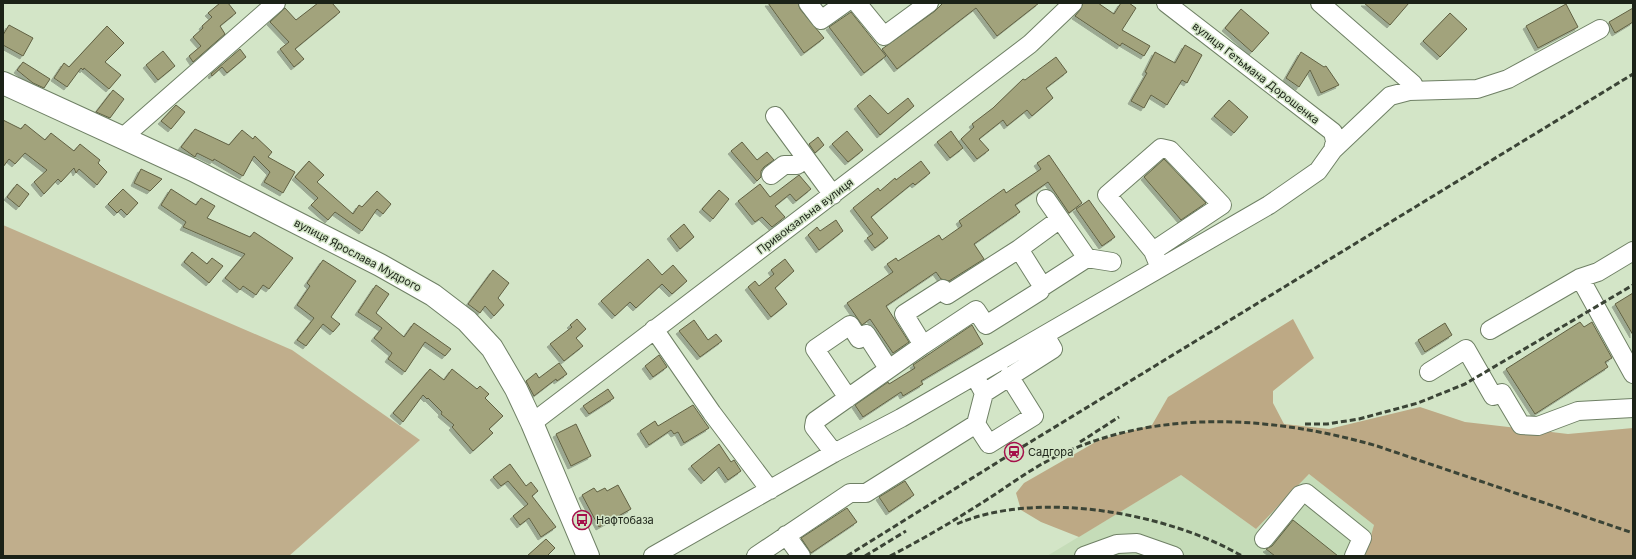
<svg xmlns="http://www.w3.org/2000/svg" width="1636" height="559" font-family="Inter,sans-serif">
  <defs>
    <filter id="shadow"><feDropShadow dx="-3" dy="3" stdDeviation="0" flood-color="#0004"/></filter>
  </defs>
  <rect width="100%" height="100%" fill="#d3e5c7"/>
  <path fill="#c5dcb8" d="M 1309,474 L 1374,525 L 1365,556 L 1047,556 L 1181,475 L 1256,529 Z"/>
  <path fill="#c0ae8c" d="M 3,225 L 292,350 L 420,440 L 289,556 L 3,556 Z"/>
  <path fill="#bda985" d="M 1293,319 L 1314,358 L 1273,391 L 1273,403 L 1284,424 L 1329,429 L 1420,407 L 1465,422 L 1568,434 L 1633,428 L 1633,556 L 1365,556 L 1374,525 L 1309,474 L 1256,529 L 1181,475 L 1079,537 L 1041,522 L 1021,510 L 1016,493 L 1024,483 L 1099,440 L 1152,425 L 1168,397 Z"/>
  <path fill="#a2a37c" stroke="#616143" filter="url(#shadow)" d="M 220,3 L 228,3 L 236,13 L 220,26 L 225,34 L 193,62 L 189,56 L 201,46 L 193,37 L 203,28 L 202,26 L 212,17 L 208,13 Z
    M 318,3 L 332,3 L 340,12 L 295,49 L 304,59 L 294,67 L 280,49 L 289,42 L 270,22 L 285,8 L 296,20 Z
    M 768,3 L 798,3 L 800,9 L 824,38 L 804,53 Z
    M 943,3 L 1039,3 L 997,36 L 976,8 L 897,69 L 882,49 L 935,11 Z
    M 1083,3 L 1098,3 L 1114,14 L 1121,3 L 1129,3 L 1136,8 L 1122,30 L 1150,46 L 1144,56 L 1122,43 L 1120,46 L 1075,16 L 1080,10 Z
    M 1364,3 L 1409,3 L 1390,25 Z
    M 1566,4 L 1578,27 L 1538,48 L 1526,26 Z
    M 1633,8 L 1633,22 L 1615,33 L 1609,22 Z
    M 1241,9 L 1269,33 L 1252,52 L 1225,28 Z
    M 851,12 L 886,56 L 864,73 L 829,27 Z
    M 1450,13 L 1467,29 L 1440,57 L 1423,41 Z
    M 9,25 L 33,38 L 23,56 L 3,45 L 3,35 Z
    M 107,26 L 124,43 L 105,62 L 121,75 L 109,89 L 84,68 L 83,70 L 81,68 L 67,87 L 54,78 L 64,63 L 69,67 Z
    M 1185,45 L 1202,55 L 1187,83 L 1182,80 L 1167,105 L 1151,95 L 1144,108 L 1131,101 L 1147,73 L 1145,72 L 1155,52 L 1175,63 Z
    M 240,49 L 246,57 L 227,73 L 222,67 L 212,76 L 211,74 Z
    M 163,51 L 175,66 L 158,80 L 146,65 Z
    M 1301,52 L 1324,67 L 1326,66 L 1339,85 L 1321,93 L 1310,70 L 1299,87 L 1286,78 Z
    M 1056,57 L 1067,72 L 1046,88 L 1053,98 L 1032,116 L 1027,110 L 1007,126 L 1003,120 L 979,139 L 989,150 L 977,159 L 961,139 L 974,127 L 972,124 L 993,108 L 1023,79 L 1025,80 Z
    M 23,62 L 50,79 L 44,88 L 33,83 L 17,70 Z
    M 113,90 L 124,99 L 110,118 L 96,112 Z
    M 870,95 L 888,114 L 908,98 L 914,106 L 880,135 L 857,106 Z
    M 1229,100 L 1248,117 L 1234,133 L 1214,116 Z
    M 176,105 L 185,112 L 171,129 L 161,121 Z
    M 3,120 L 21,129 L 25,124 L 45,140 L 51,133 L 74,151 L 80,144 L 100,160 L 98,163 L 107,172 L 97,185 L 79,169 L 76,173 L 74,168 L 61,182 L 58,179 L 44,194 L 34,182 L 47,170 L 25,153 L 15,164 L 9,159 L 3,167 Z
    M 195,129 L 229,145 L 242,130 L 253,139 L 255,136 L 272,152 L 268,157 L 295,172 L 283,193 L 264,182 L 270,172 L 254,156 L 243,176 L 214,159 L 213,161 L 197,153 L 195,157 L 181,147 Z
    M 847,131 L 863,150 L 848,162 L 832,144 Z
    M 951,131 L 963,148 L 950,158 L 937,142 Z
    M 818,137 L 824,145 L 815,153 L 809,144 Z
    M 742,142 L 757,160 L 767,152 L 774,160 L 764,167 L 761,171 L 761,177 L 757,181 L 731,151 Z
    M 1049,155 L 1082,203 L 1069,213 L 1048,182 L 1015,205 L 1020,212 L 974,244 L 984,259 L 949,281 L 941,279 L 936,272 L 886,306 L 909,342 L 893,353 L 870,319 L 862,325 L 847,303 L 893,272 L 887,264 L 896,258 L 898,261 L 939,235 L 942,240 L 962,226 L 959,221 L 1004,189 L 1006,193 L 1041,169 L 1037,163 Z
    M 1164,159 L 1206,203 L 1181,220 L 1144,177 Z
    M 309,161 L 324,175 L 317,182 L 353,214 L 359,205 L 362,207 L 377,191 L 391,204 L 383,214 L 377,209 L 362,231 L 335,212 L 328,220 L 311,205 L 318,198 L 295,177 Z
    M 921,161 L 930,173 L 915,185 L 913,183 L 871,217 L 888,238 L 875,248 L 867,238 L 873,234 L 853,208 L 878,188 L 880,191 L 895,178 L 896,180 Z
    M 141,169 L 162,179 L 150,191 L 134,183 Z
    M 799,175 L 811,189 L 796,201 L 790,194 L 775,206 L 785,217 L 772,227 L 762,217 L 755,222 L 738,201 L 760,184 L 770,197 Z
    M 17,184 L 29,194 L 19,207 L 7,197 Z
    M 123,189 L 138,203 L 127,215 L 121,209 L 117,213 L 108,204 Z
    M 171,189 L 196,205 L 201,198 L 215,206 L 207,218 L 250,237 L 254,232 L 293,258 L 269,289 L 263,285 L 256,295 L 243,286 L 240,290 L 225,278 L 245,254 L 183,227 L 186,222 L 161,205 Z
    M 719,190 L 729,199 L 713,219 L 702,209 Z
    M 1089,200 L 1115,237 L 1102,246 L 1076,209 Z
    M 836,220 L 843,231 L 819,250 L 808,235 L 817,227 L 820,231 Z
    M 684,224 L 694,237 L 680,249 L 670,236 Z
    M 192,252 L 207,264 L 212,258 L 223,266 L 209,283 L 184,262 Z
    M 648,259 L 662,275 L 673,265 L 687,281 L 672,294 L 662,284 L 636,308 L 630,302 L 615,316 L 601,301 Z
    M 785,259 L 794,271 L 775,288 L 787,304 L 771,317 L 748,287 L 755,281 L 759,286 L 774,274 L 771,270 Z
    M 323,260 L 356,281 L 331,317 L 340,324 L 333,332 L 323,324 L 306,346 L 297,340 L 314,318 L 297,305 L 310,286 L 307,283 Z
    M 493,270 L 509,283 L 498,298 L 504,305 L 494,316 L 485,306 L 480,313 L 468,304 Z
    M 376,285 L 389,294 L 376,313 L 404,337 L 414,323 L 451,349 L 445,356 L 425,342 L 405,372 L 388,359 L 392,353 L 374,338 L 382,328 L 358,312 Z
    M 1633,293 L 1633,335 L 1615,304 Z
    M 577,319 L 586,329 L 576,338 L 583,346 L 564,361 L 550,344 L 572,327 L 570,325 Z
    M 694,320 L 708,340 L 716,334 L 722,341 L 700,357 L 679,331 Z
    M 1580,322 L 1584,327 L 1592,322 L 1593,324 L 1612,358 L 1605,362 L 1608,367 L 1535,414 L 1506,369 Z
    M 1445,323 L 1452,335 L 1425,352 L 1418,340 Z
    M 972,325 L 983,344 L 921,381 L 923,384 L 903,396 L 901,392 L 863,417 L 855,405 L 888,382 L 889,384 L 915,368 L 913,365 Z
    M 659,355 L 667,367 L 653,377 L 645,366 Z
    M 559,363 L 567,374 L 557,381 L 556,379 L 534,396 L 526,381 L 536,373 L 539,378 Z
    M 430,369 L 444,380 L 452,369 L 477,389 L 480,386 L 489,394 L 485,398 L 503,416 L 489,429 L 493,433 L 473,451 L 452,427 L 454,425 L 441,414 L 442,412 L 428,398 L 427,399 L 423,395 L 403,422 L 393,413 Z
    M 608,389 L 614,398 L 589,414 L 583,406 Z
    M 693,405 L 709,428 L 684,443 L 678,432 L 674,434 L 671,430 L 649,445 L 640,431 L 655,421 L 658,426 Z
    M 576,424 L 591,456 L 571,466 L 556,434 Z
    M 719,444 L 731,462 L 734,460 L 741,471 L 728,480 L 719,467 L 704,481 L 691,466 Z
    M 510,464 L 526,486 L 531,482 L 538,491 L 532,496 L 556,527 L 541,537 L 529,518 L 520,525 L 513,516 L 528,504 L 508,481 L 501,486 L 493,477 Z
    M 905,481 L 914,495 L 889,512 L 879,497 Z
    M 618,485 L 631,509 L 599,527 L 582,495 L 594,488 L 597,492 L 605,488 L 607,491 Z
    M 847,508 L 857,522 L 811,553 L 801,538 Z
    M 1293,520 L 1338,556 L 1275,556 L 1266,549 L 1272,546 Z
    M 546,539 L 555,548 L 547,556 L 527,556 Z"/>
  <g fill="none" stroke-linecap="round" stroke-linejoin="round">
    <g stroke="#6f8065" stroke-width="20">
      <path id="minor" d="M 808,3 L 821,20 L 845,3
        M 857,3 L 884,36 L 929,3
        M 1166,3 L 1333,132 L 1335,141 L 1333,150
        M 1320,3 L 1413,84 L 1415,91
        M 775,116 L 833,195
        M 122,138 L 276,3
        M 771,175 L 784,165 L 797,165 L 805,159
        M 1019,249 L 1060,219
        M 1153,251 L 1107,195 L 1161,148 L 1170,150 L 1222,205 L 1153,251 L 1160,268
        M 1087,258 L 1112,262
        M 1580,278 L 1633,374
        M 1042,287 L 1087,258 L 1046,199
        M 654,329 L 712,413 L 770,490
        M 1490,330 L 1580,278 L 1598,272 L 1633,251
        M 1429,372 L 1466,349 L 1493,396 L 1502,393 L 1521,425 L 1538,426 L 1578,411 L 1633,408
        M 984,393 L 1053,349 L 1045,335
        M 848,398 L 815,349 L 850,325 L 859,339 L 866,334 L 888,368
        M 532,423 L 1030,44 L 1073,3
        M 976,424 L 984,393 L 978,382
        M 834,453 L 814,427 L 815,421 L 923,345 L 976,310 L 986,325 L 1040,291 L 1042,287 L 1041,284 L 1019,249 L 947,295 L 943,289 L 904,314 L 923,345
        M 786,535 L 801,556
        M 1264,539 L 1300,495 L 1306,493 L 1362,538 L 1354,556
        M 653,556 L 834,453 L 901,418 L 1269,205 L 1318,171 L 1333,150 L 1390,96 L 1409,91 L 1477,89 L 1508,79 L 1600,29
        M 756,556 L 850,493 L 866,493 L 976,424 L 989,444 L 1034,416 L 1009,376
        M 1084,556 L 1117,544 L 1137,543 L 1174,556"/>
    </g>
    <g stroke="#6f8065" stroke-width="24">
      <path id="major" d="M 3,83 L 193,170 L 380,265 L 433,295 L 467,321 L 492,348 L 516,389 L 532,423 L 588,556"/>
    </g>
    <use href="#minor" stroke="#fff" stroke-width="18"/>
    <use href="#major" stroke="#fff" stroke-width="22"/>
    <path stroke="#3b4436" stroke-width="3" stroke-dasharray="6 3" stroke-linecap="butt" d="M 1305,424 L 1327,424 L 1359,419 L 1418,403 L 1465,384 L 1633,285
      M 1080,442 L 1119,417
      M 957,524 C 1037,489 1168,513 1242,556
      M 847,556 L 1014,452 L 1633,74
      M 865,556 L 906,531
      M 890,556 C 927,537 962,516 997,493 C 1018,479 1040,463 1064,453 C 1162,408 1277,417 1377,446 L 1633,533"/>
  </g>
  <defs>
    <g id="station-ring" transform="scale(1)"><circle r="9.5" fill="#d3e5c7" stroke="#a50f4a" stroke-width="1.5"/><path d="M-3-6H3Q5-6 5-4V2Q5 4 3 4L4.5 6H3L1.5 4h-3L-3 6H-4.5L-3 4Q-5 4-5 2V-4Q-5-6-3-6ZM-3.5-4v3h7v-3ZM-3.5 1v1.5H-2V1ZM2 1v1.5H3.5V1Z" fill="#a50f4a"/></g>
    <g id="bus-ring" transform="scale(1)"><circle r="9.5" fill="#d3e5c7" stroke="#a50f4a" stroke-width="1.5"/><path d="M-5-6H5V4H4V6H2V4H-2V6H-4V4H-5ZM-3.5-4V0h7V-4ZM-3.5 1.2v1.5H-2V1.2ZM2 1.2v1.5H3.5V1.2Z" fill="#a50f4a"/></g>
  </defs>
  <g fill-rule="evenodd">
    <use href="#station-ring" x="1014" y="452"/>
    <use href="#bus-ring" x="582" y="520"/>
  </g>
  <g text-anchor="middle" dominant-baseline="central" stroke-width="3" stroke-linejoin="round" paint-order="stroke">
    <g font-size="11" fill="#1b2217" stroke="#d3e5c7">
      <text transform="translate(1256 73) rotate(38)">вулиця Гетьмана Дорошенка</text>
      <text transform="translate(805 216) rotate(-37)">Привокзальна вулиця</text>
      <text transform="translate(358 255) rotate(28)">вулиця Ярослава Мудрого</text>
    </g>
    <g font-size="11" fill="#1b2217" stroke="#d3e5c7" text-anchor="start">
      <text x="1028" y="452">Садгора</text>
      <text x="596" y="520">Нафтобаза</text>
    </g>
  </g>
  <rect width="1636" height="559" fill="none" stroke="#1b2217" stroke-width="8"/>
</svg>
